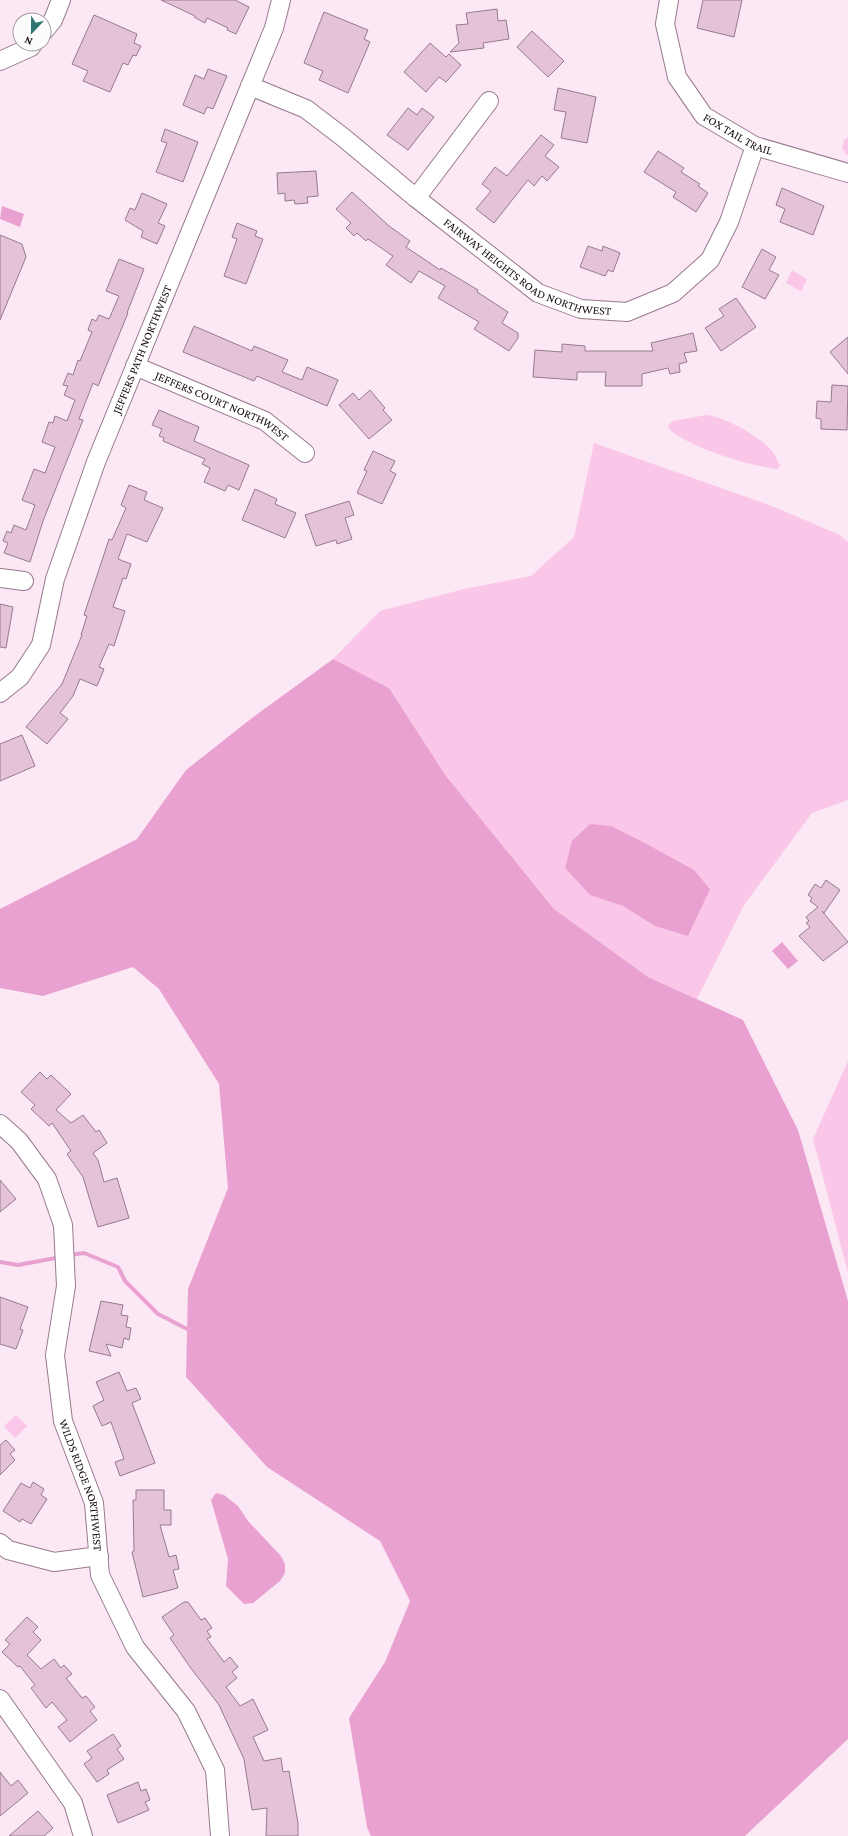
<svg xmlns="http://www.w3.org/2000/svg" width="848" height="1836" font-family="'Crimson Pro',serif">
  <rect width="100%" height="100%" fill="#fce8f4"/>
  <path fill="#fac7e8" d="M 848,137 L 848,156 L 842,148 L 844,140 Z
    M 792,270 L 807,279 L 801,291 L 786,283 Z
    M 706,415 C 723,416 759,436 770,449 C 775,453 777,460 780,465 L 778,469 C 752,467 685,446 668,428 L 669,424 L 673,421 Z
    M 594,443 L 769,505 L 838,534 L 848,542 L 848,800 L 812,813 L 744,905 L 697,999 L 648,977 L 554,909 L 446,776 L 389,688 L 333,659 L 380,611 L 464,589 L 531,576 L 574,537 Z
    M 848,1061 L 848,1273 L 813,1139 Z
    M 16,1415 L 27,1426 L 15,1438 L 4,1426 Z"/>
  <path fill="#e9a1d1" d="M 2,206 L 24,214 L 20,227 L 0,219 Z
    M 333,659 L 389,688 L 446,776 L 554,909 L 648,977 L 743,1020 L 798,1130 L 848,1301 L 848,1739 L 745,1836 L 371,1836 L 367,1827 L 349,1718 L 385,1662 L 410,1601 L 380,1541 L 267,1467 L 186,1377 L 188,1289 L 228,1188 L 219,1084 L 159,989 L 133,967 L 43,996 L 0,988 L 0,909 L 137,839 L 186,770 L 252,718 Z
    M 590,824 L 611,826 L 641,841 L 694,870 L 710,889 L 688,936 L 655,926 L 623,906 L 590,895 L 565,868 L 572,841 Z
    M 782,942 L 798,961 L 788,969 L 772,951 Z
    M 216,1493 L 224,1495 L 238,1506 L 248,1521 L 281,1556 L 285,1564 L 285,1573 L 280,1581 L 253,1603 L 244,1604 L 226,1586 L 228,1559 L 211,1500 Z"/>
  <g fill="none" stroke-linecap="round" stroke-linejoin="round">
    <path stroke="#e9a1d1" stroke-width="4" d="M 70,1255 L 84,1253 L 118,1267 L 125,1281 L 158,1314 L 191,1331
      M 0,1262 L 18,1265 L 61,1257"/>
  </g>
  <path fill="#e4c3d8" stroke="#977a8d" d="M 161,0 L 235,0 L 249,7 L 236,34 L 227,30 L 228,28 L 207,18 L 205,23 L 194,17 L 195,16 Z
    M 703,0 L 742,0 L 734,37 L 697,28 Z
    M 497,9 L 498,21 L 506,20 L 509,39 L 483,43 L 484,48 L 450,52 L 459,43 L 456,25 L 468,24 L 466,13 Z
    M 324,12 L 368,30 L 364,39 L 370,42 L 348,93 L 319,80 L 323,71 L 304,63 Z
    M 94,15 L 137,34 L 134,43 L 141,46 L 136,56 L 133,55 L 128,65 L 123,63 L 110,92 L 83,81 L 88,71 L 72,64 Z
    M 532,31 L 564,61 L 548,77 L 517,47 Z
    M 430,43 L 446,57 L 449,54 L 461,65 L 446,82 L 439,77 L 426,92 L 404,72 Z
    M 208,69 L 227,76 L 213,109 L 207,107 L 204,114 L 183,105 L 195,75 L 204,79 Z
    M 558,88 L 596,97 L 587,143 L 561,138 L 566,112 L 554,110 Z
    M 408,108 L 417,115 L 422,108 L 434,117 L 408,150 L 387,135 Z
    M 165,129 L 198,142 L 183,182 L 156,172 L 167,143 L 161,141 Z
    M 541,135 L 554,145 L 545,156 L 559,167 L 547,181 L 542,176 L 534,186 L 528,180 L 494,223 L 476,209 L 491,191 L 482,184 L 495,167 L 507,176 Z
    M 658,151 L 684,168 L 681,172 L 700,184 L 698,186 L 708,193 L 696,212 L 673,197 L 676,192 L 644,172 Z
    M 316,171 L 318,196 L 307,197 L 308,203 L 295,204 L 294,200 L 285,201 L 285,193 L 278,194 L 277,173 Z
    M 782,188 L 824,206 L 813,235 L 780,222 L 785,209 L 776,205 Z
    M 352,192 L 389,226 L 410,241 L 406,247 L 440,270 L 441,268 L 478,290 L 477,292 L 508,312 L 502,323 L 518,333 L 518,338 L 509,351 L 474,329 L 479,322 L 438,298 L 445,286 L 419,271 L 411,283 L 386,265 L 393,256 L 368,239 L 366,241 L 357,233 L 354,236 L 346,228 L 351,223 L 336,209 Z
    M 142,193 L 167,204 L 158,223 L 165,226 L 157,244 L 141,237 L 143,231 L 125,220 L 130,208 L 135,210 Z
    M 237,223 L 257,231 L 255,236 L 263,239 L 246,284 L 224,276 L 237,239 L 232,237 Z
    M 0,235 L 22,244 L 26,257 L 0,320 Z
    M 588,246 L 602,251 L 603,246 L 620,253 L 613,272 L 608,270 L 605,276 L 580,267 Z
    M 762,249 L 776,257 L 769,270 L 779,275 L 765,299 L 742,287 Z
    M 119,259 L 144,269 L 127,313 L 128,313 L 98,386 L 93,383 L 79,419 L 83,420 L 43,521 L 30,562 L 4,553 L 8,543 L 3,541 L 7,531 L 11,533 L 14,525 L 26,530 L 35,505 L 22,500 L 34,469 L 45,473 L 55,447 L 42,442 L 49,422 L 53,423 L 55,416 L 67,421 L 75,400 L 64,395 L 68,386 L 63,385 L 68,373 L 73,375 L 78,360 L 80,361 L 92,332 L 88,330 L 92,319 L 96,321 L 99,315 L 109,319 L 119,296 L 106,291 Z
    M 736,298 L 756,327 L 721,351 L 705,328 L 724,316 L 719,309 Z
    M 194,326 L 252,351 L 254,346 L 288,360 L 282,372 L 302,380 L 307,367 L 338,380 L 327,406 L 257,376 L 254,381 L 183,352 Z
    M 693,333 L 697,351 L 684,353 L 687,362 L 679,364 L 680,372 L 670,374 L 668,368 L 642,374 L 642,386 L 605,386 L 606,372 L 577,372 L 577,380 L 533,377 L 535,350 L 562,352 L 562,344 L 585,346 L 585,351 L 653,351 L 651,343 Z
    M 848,337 L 848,374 L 830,352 Z
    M 832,385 L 848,386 L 847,430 L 821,429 L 821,419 L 816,418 L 817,401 L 831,402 Z
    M 370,390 L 385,408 L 383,410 L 392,420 L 369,439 L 339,405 L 353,393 L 359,400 Z
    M 159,410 L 199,427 L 194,441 L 249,465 L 239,490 L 228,485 L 225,491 L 204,482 L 210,468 L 202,464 L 205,459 L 163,441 L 164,438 L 159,436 L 162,429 L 152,425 Z
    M 373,451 L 395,461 L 390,471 L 396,474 L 382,504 L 357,493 L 367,471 L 364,470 Z
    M 129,485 L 147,492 L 144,500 L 163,508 L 147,542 L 127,534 L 118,559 L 131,564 L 126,579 L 123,578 L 113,607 L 125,611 L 114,646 L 109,644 L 99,667 L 104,669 L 97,686 L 80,679 L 73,696 L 60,713 L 68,719 L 47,744 L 26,727 L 62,684 L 82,635 L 81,635 L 87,616 L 84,615 L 109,539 L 112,540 L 126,508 L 121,505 Z
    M 255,489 L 277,499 L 275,504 L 296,513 L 285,538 L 242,520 Z
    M 349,501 L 354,515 L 345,518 L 352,539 L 337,544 L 336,540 L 316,546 L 305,515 Z
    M 0,604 L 13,607 L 6,648 L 0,647 Z
    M 22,735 L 35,766 L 0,781 L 0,744 Z
    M 826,880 L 840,890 L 824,913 L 822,911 L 848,942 L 823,961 L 799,936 L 810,927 L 806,923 L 809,921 L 806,917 L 818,907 L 810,901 L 812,898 L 808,895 L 815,884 L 821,888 Z
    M 40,1072 L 47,1079 L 51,1075 L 71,1094 L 56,1110 L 71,1123 L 83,1115 L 96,1132 L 99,1130 L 107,1143 L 93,1153 L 98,1160 L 104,1182 L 117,1178 L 129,1218 L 98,1227 L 83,1177 L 67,1154 L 71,1151 L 52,1123 L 49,1126 L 31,1109 L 35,1105 L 21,1092 Z
    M 0,1180 L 16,1199 L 0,1212 Z
    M 0,1297 L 28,1307 L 20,1329 L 23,1330 L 16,1349 L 0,1344 Z
    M 101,1301 L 123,1305 L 121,1315 L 128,1316 L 126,1327 L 131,1328 L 129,1340 L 124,1338 L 122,1348 L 106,1344 L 111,1356 L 89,1351 Z
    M 119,1372 L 127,1391 L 136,1388 L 141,1399 L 132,1403 L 155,1463 L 120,1476 L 115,1462 L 124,1459 L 111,1422 L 102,1426 L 93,1406 L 104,1400 L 96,1382 Z
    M 6,1440 L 15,1450 L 10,1454 L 15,1460 L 0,1475 L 0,1445 Z
    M 33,1482 L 44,1489 L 41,1495 L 47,1499 L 31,1524 L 22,1519 L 20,1522 L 3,1511 L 21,1483 L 30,1488 Z
    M 136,1490 L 164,1490 L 164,1510 L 171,1510 L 171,1525 L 160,1525 L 169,1557 L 176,1555 L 179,1569 L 173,1570 L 178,1588 L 143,1597 L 132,1552 L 134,1551 L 133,1500 L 136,1500 Z
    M 184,1602 L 188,1602 L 201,1620 L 205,1618 L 212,1628 L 207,1631 L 211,1637 L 207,1639 L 224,1662 L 230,1657 L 238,1667 L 232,1672 L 237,1678 L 226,1687 L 240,1706 L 253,1699 L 268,1730 L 253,1737 L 264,1761 L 281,1758 L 283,1772 L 289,1771 L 298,1823 L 298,1836 L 266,1836 L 267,1808 L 252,1810 L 244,1759 L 219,1705 L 190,1667 L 170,1638 L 174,1635 L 162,1617 Z
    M 27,1617 L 38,1627 L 33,1632 L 41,1640 L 27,1655 L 41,1669 L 54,1659 L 61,1668 L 64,1665 L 72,1674 L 66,1678 L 82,1698 L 86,1696 L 95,1707 L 90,1711 L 97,1720 L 70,1742 L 58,1727 L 67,1720 L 52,1702 L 46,1708 L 31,1688 L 35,1685 L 20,1666 L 18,1667 L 2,1652 L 10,1644 L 5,1640 Z
    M 113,1734 L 121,1746 L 117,1749 L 124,1759 L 107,1770 L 109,1774 L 97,1782 L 84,1764 L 92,1758 L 87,1751 Z
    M 0,1772 L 11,1786 L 18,1780 L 28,1793 L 0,1816 Z
    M 138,1782 L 141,1791 L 146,1789 L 150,1800 L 145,1802 L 149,1810 L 118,1823 L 107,1795 Z
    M 38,1811 L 53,1828 L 44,1836 L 9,1836 Z"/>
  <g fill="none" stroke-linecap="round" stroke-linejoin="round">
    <g stroke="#977a8d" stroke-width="20">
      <g id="minor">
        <path id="s1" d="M 669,0 L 665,24 L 677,77 L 704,116 L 755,146 L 848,173"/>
        <path d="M 44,31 L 53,20 L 61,0"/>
        <path d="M 0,61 L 31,47 L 33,44"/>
        <path id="s2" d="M 250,86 L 306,109 L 344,138 L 416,198 L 538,293 L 581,309 L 627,312 L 673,293 L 710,260 L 729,222 L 755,146"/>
        <path d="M 416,198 L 489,101"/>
        <path id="s3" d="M 135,366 L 265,421 L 305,453"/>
        <path d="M 0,578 L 24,581"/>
        <path id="s4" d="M 0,693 L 20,677 L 41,645 L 55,579 L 96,462 L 274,28 L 281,0"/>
        <path id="s5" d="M 0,1124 L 19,1141 L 47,1179 L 63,1225 L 66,1286 L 55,1355 L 63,1421 L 94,1503 L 100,1575 L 135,1647 L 186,1711 L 215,1770 L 220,1836"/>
        <path d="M 0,1543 L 8,1550 L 54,1562 L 99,1556"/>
        <path d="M 0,1699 L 73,1803 L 83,1836"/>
      </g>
    </g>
    <use href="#minor" stroke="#fff" stroke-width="18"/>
  </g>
  <g text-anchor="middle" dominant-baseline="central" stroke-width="3.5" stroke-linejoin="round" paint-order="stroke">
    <g font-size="12" fill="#180d15" stroke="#fcfcfc">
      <text stroke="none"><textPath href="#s1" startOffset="165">FOX TAIL TRAIL</textPath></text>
      <text stroke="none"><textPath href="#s2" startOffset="336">FAIRWAY HEIGHTS ROAD NORTHWEST</textPath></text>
      <text stroke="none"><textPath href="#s4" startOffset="377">JEFFERS PATH NORTHWEST</textPath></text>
      <text stroke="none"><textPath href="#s3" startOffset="96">JEFFERS COURT NORTHWEST</textPath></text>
      <text stroke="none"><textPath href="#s5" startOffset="386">WILDS RIDGE NORTHWEST</textPath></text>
    </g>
  </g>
  <g transform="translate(32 32) rotate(202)"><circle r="19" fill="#fcfcfc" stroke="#a19ca0"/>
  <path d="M0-3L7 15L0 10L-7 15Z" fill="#2c7570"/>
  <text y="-6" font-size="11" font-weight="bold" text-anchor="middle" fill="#180d15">N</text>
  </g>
</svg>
